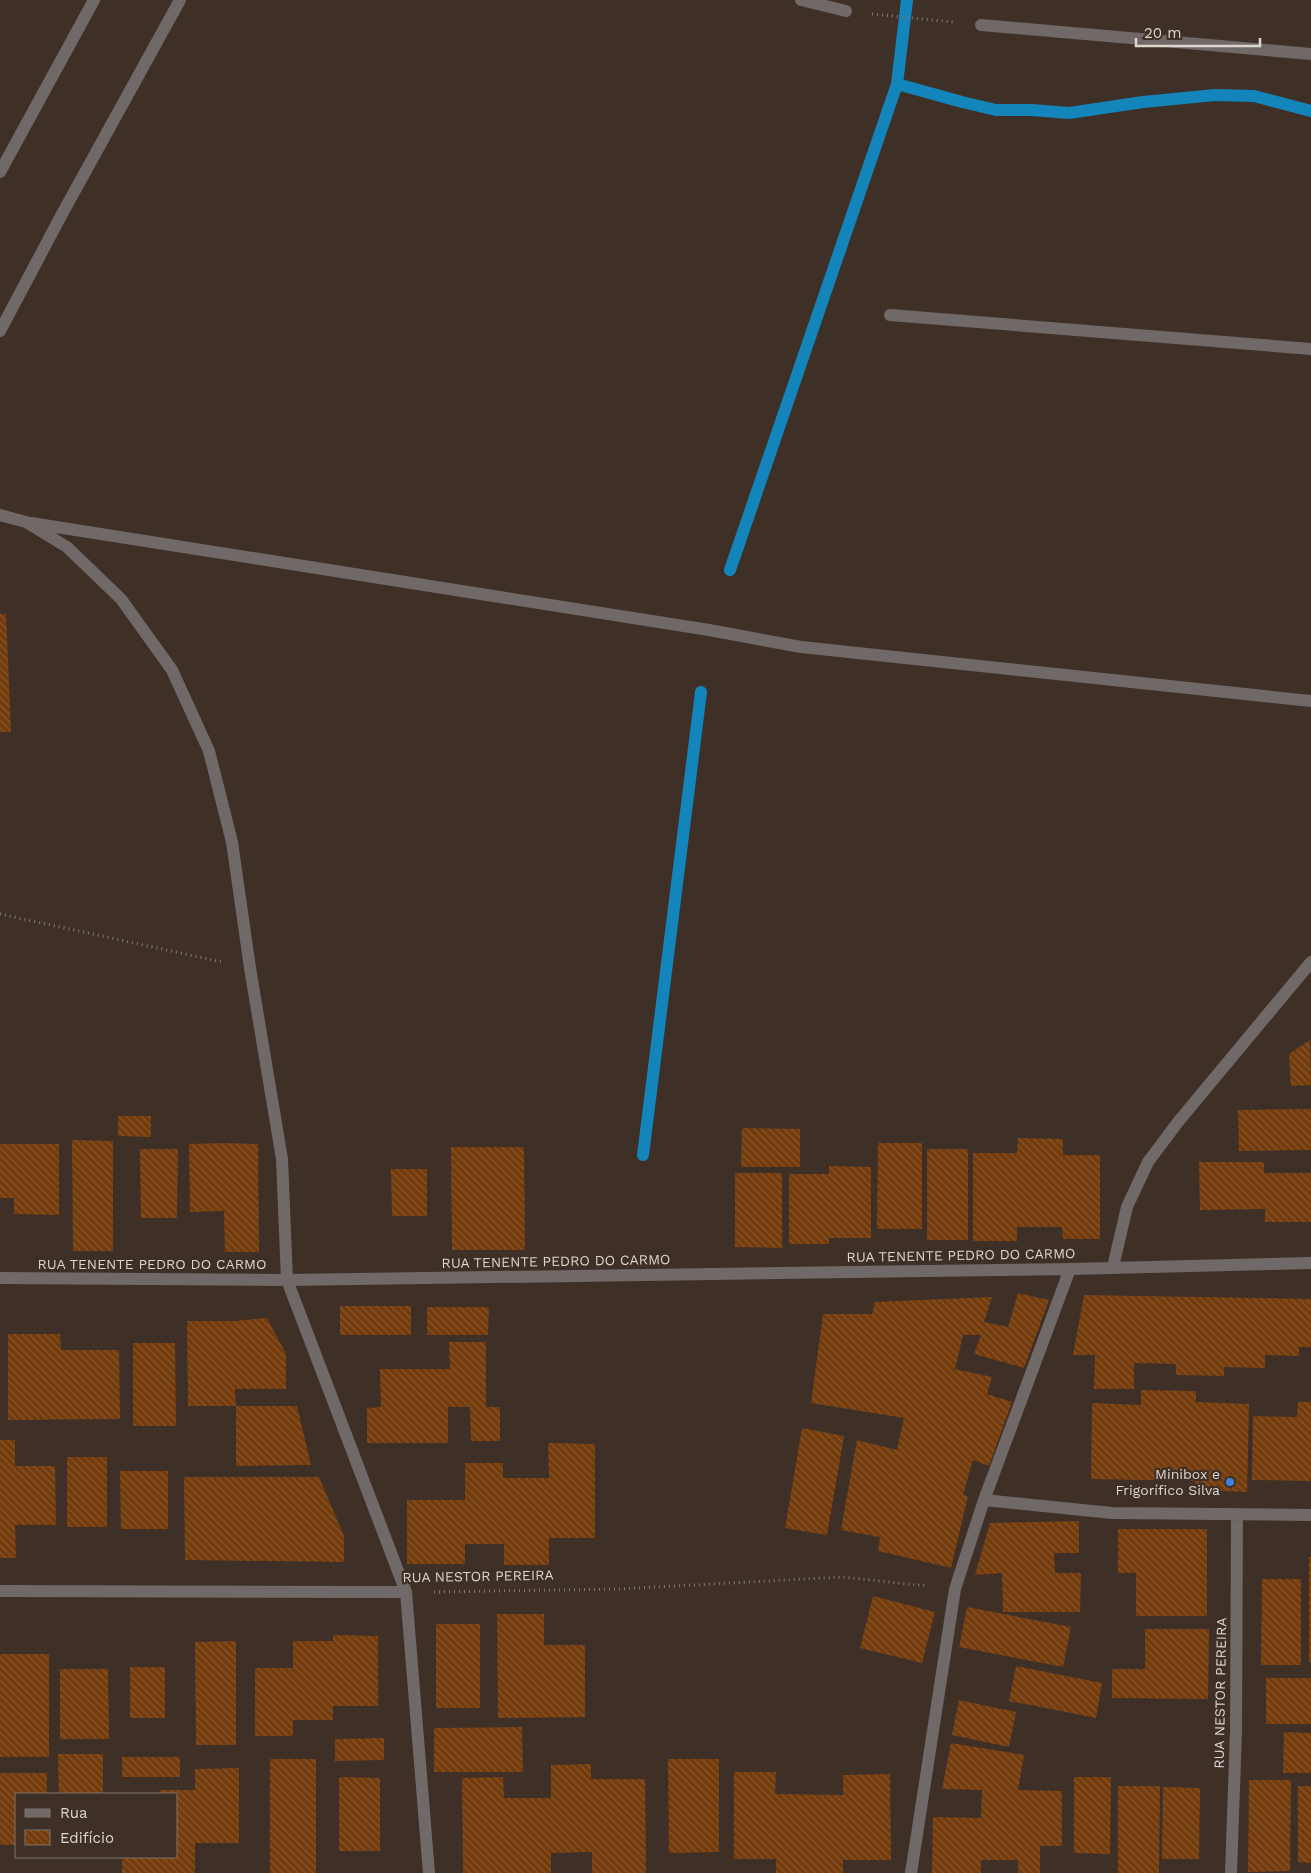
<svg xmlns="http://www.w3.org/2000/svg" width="1311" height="1873" font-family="'Work Sans',sans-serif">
  <defs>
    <pattern id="building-back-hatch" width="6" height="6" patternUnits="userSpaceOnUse" patternTransform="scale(1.25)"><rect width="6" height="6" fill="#743b0c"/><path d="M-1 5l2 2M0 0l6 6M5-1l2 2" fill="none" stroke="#87562e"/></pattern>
  </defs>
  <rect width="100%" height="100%" fill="#3e3027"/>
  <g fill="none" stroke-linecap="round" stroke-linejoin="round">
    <path stroke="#1385ba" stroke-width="12" d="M 897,84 L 962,102 L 996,110 L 1032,110 L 1069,113 L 1143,102 L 1215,95 L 1254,96 L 1311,111
      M 730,570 L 897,84 L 907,0
      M 643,1155 L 701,692"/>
  </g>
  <path fill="url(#building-back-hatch)" d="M 0,614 L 6,614 L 11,732 L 0,732 Z
    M 1310,1040 L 1311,1085 L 1291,1086 L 1289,1054 Z
    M 1311,1109 L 1311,1150 L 1239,1151 L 1238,1110 Z
    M 118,1116 L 151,1116 L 151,1137 L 118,1136 Z
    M 742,1128 L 800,1129 L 800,1167 L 741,1167 Z
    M 1018,1138 L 1063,1139 L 1063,1155 L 1100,1155 L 1100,1239 L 1063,1239 L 1062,1227 L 1017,1227 L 1017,1241 L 973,1241 L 973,1153 L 1017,1153 Z
    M 72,1140 L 113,1141 L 113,1251 L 73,1251 Z
    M 225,1143 L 258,1144 L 259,1252 L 225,1252 L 224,1211 L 190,1212 L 189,1144 Z
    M 878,1143 L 922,1143 L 922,1229 L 877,1229 Z
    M 0,1144 L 59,1144 L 59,1215 L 14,1214 L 14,1198 L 0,1198 Z
    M 451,1147 L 524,1147 L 525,1250 L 452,1250 Z
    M 140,1149 L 178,1149 L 177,1218 L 141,1218 Z
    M 927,1149 L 968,1149 L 968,1240 L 927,1240 Z
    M 1199,1162 L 1264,1162 L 1264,1173 L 1311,1173 L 1311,1222 L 1265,1222 L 1265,1209 L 1200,1210 Z
    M 829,1166 L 871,1167 L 871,1238 L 829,1238 L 829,1244 L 789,1244 L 789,1174 L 829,1174 Z
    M 391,1169 L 427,1169 L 427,1216 L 392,1216 Z
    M 735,1173 L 782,1173 L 782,1248 L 735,1247 Z
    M 1018,1293 L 1049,1300 L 1024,1368 L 974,1354 L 981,1335 L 963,1335 L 955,1369 L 992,1377 L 987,1394 L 1012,1402 L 989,1466 L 973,1460 L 963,1495 L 968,1496 L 951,1568 L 878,1551 L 880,1537 L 841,1530 L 857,1440 L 897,1450 L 904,1418 L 811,1403 L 823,1314 L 872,1314 L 875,1302 L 992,1297 L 984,1322 L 1008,1327 Z
    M 1084,1295 L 1311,1299 L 1311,1347 L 1299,1347 L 1299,1356 L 1265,1355 L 1265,1368 L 1224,1367 L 1224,1376 L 1176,1375 L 1176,1364 L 1134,1363 L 1134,1389 L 1094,1389 L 1095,1355 L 1073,1355 Z
    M 340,1306 L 411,1306 L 411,1335 L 340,1335 Z
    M 427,1307 L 489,1307 L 488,1335 L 427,1335 Z
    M 267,1318 L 286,1354 L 286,1389 L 235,1389 L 236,1406 L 188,1406 L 187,1321 L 235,1321 Z
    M 8,1334 L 60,1334 L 61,1350 L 119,1350 L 120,1419 L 8,1420 Z
    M 449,1342 L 486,1342 L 486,1407 L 500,1407 L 500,1441 L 471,1441 L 470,1407 L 448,1407 L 448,1443 L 367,1443 L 367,1408 L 381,1407 L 380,1369 L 450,1369 Z
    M 133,1343 L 175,1343 L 176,1426 L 133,1426 Z
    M 1141,1390 L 1196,1391 L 1196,1402 L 1249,1404 L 1247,1492 L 1194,1490 L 1195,1481 L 1091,1479 L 1092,1403 L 1141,1405 Z
    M 1298,1402 L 1311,1402 L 1311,1481 L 1252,1480 L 1253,1416 L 1297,1417 Z
    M 236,1406 L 297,1406 L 311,1465 L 236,1466 Z
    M 802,1428 L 844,1436 L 827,1535 L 785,1528 Z
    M 0,1440 L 15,1440 L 15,1466 L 55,1466 L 56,1525 L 15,1525 L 16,1558 L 0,1558 Z
    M 548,1443 L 595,1444 L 595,1538 L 549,1538 L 549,1565 L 504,1565 L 504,1544 L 465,1544 L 465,1564 L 407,1564 L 407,1500 L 465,1500 L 465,1463 L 503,1463 L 503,1478 L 549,1478 Z
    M 67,1457 L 107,1457 L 107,1527 L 67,1527 Z
    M 120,1471 L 168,1471 L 168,1529 L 121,1529 Z
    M 184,1477 L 319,1477 L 344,1536 L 344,1562 L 185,1560 Z
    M 1079,1521 L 1079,1553 L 1054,1553 L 1055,1573 L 1081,1573 L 1080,1612 L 1003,1612 L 1002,1573 L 975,1575 L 990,1523 Z
    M 1118,1529 L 1207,1529 L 1207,1616 L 1136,1616 L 1136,1573 L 1118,1573 Z
    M 1309,1557 L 1311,1557 L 1311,1662 L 1309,1662 Z
    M 1262,1579 L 1301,1579 L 1301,1665 L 1261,1665 Z
    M 873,1596 L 935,1612 L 922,1663 L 860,1648 Z
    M 967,1607 L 1071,1627 L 1063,1667 L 959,1647 Z
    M 497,1614 L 544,1614 L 544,1645 L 585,1645 L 585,1717 L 498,1718 Z
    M 436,1624 L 480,1624 L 480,1708 L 436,1708 Z
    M 1145,1629 L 1209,1629 L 1208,1699 L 1112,1698 L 1112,1669 L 1145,1669 Z
    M 333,1635 L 378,1636 L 378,1706 L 333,1706 L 333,1720 L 293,1720 L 293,1736 L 255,1736 L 255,1668 L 293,1668 L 293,1641 L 333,1641 Z
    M 236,1641 L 236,1745 L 196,1745 L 195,1642 Z
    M 0,1654 L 49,1654 L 49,1757 L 0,1757 Z
    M 1016,1666 L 1102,1683 L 1096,1718 L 1009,1701 Z
    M 130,1667 L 165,1667 L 165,1718 L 130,1718 Z
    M 60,1669 L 108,1669 L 109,1739 L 60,1739 Z
    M 1266,1678 L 1311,1678 L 1311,1724 L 1266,1724 Z
    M 959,1700 L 1016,1712 L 1009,1747 L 952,1735 Z
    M 522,1727 L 523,1772 L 434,1772 L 434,1728 Z
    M 1284,1732 L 1311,1733 L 1311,1773 L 1283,1773 Z
    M 384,1738 L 384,1760 L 335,1761 L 335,1739 Z
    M 951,1743 L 1024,1755 L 1018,1790 L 1062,1791 L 1062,1846 L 1040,1846 L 1040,1873 L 1018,1873 L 1018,1860 L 981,1860 L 981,1873 L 932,1873 L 933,1817 L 981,1818 L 982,1790 L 942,1789 Z
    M 58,1754 L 103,1754 L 103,1794 L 59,1794 Z
    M 122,1757 L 180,1757 L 180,1777 L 122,1777 Z
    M 270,1759 L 316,1759 L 316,1873 L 270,1873 Z
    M 668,1759 L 719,1759 L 719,1852 L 669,1853 Z
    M 591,1764 L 591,1779 L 645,1779 L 646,1873 L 592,1873 L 592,1852 L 551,1853 L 551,1873 L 463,1873 L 462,1778 L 503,1777 L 504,1798 L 551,1798 L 551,1765 Z
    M 239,1768 L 239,1843 L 195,1843 L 195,1873 L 122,1873 L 122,1857 L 176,1857 L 176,1794 L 160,1794 L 160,1790 L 195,1790 L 195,1769 Z
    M 734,1772 L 776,1772 L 775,1794 L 843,1795 L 843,1775 L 890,1774 L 891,1860 L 843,1860 L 843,1873 L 776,1873 L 776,1859 L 734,1859 Z
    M 0,1773 L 47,1773 L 47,1794 L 16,1794 L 16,1845 L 0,1845 Z
    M 339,1777 L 380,1778 L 380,1851 L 339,1851 Z
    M 1074,1777 L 1111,1777 L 1110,1854 L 1074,1853 Z
    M 1249,1780 L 1291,1780 L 1290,1871 L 1248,1872 Z
    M 1118,1786 L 1160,1786 L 1159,1873 L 1118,1873 Z
    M 1298,1786 L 1311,1786 L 1311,1863 L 1298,1862 Z
    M 1163,1787 L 1200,1788 L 1199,1859 L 1162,1859 Z"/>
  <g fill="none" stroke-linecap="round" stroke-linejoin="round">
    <path stroke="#847971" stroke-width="3" stroke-dasharray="1 4" stroke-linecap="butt" d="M 872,14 L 953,22
      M 0,914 L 222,962
      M 434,1592 L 619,1589 L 842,1577 L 927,1586"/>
    <path stroke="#716967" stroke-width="12" d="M 801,0 L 846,11
      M 981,25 L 1311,54
      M 0,172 L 94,0
      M 890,315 L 1311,349
      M 0,331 L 62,214 L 180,0
      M 0,515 L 26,522 L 67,547 L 121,599 L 172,670 L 209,751 L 232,842 L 250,968 L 282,1159 L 287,1280 L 406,1592 L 429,1873
      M 31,523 L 709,630 L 801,647 L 1311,701
      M 1113,1267 L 1127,1207 L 1148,1162 L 1178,1122 L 1311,962
      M 0,1278 L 287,1280 L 1070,1269 L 1311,1263
      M 984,1500 L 1112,1513 L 1311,1515
      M 0,1591 L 406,1592
      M 911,1873 L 955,1589 L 984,1500 L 1070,1269
      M 1231,1873 L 1236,1731 L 1237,1514"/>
  </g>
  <circle fill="#3f7fe0" stroke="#3e3027" stroke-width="2" cx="1230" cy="1482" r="5"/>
  <g text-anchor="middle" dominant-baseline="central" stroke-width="4.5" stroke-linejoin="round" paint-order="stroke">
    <g font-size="14" fill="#ded5cf" stroke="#3e3027">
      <text transform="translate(961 1255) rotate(-1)">RUA TENENTE PEDRO DO CARMO</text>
      <text transform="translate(556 1261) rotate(-1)">RUA TENENTE PEDRO DO CARMO</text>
      <text x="152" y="1264">RUA TENENTE PEDRO DO CARMO</text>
      <text transform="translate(478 1576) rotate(-1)">RUA NESTOR PEREIRA</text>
      <text transform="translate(1220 1693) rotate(-89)">RUA NESTOR PEREIRA</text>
    </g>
    <g font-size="14" fill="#ded5cf" stroke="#3e3027" text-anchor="end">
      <text x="1220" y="1474">Minibox e<tspan x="1220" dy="16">Frigorífico Silva</tspan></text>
    </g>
  </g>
  <rect x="15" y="1793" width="162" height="65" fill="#3e3027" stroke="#7e726a"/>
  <rect x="25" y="1809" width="25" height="8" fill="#716967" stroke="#7e726a"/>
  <text x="60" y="1818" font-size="15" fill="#ded5cf">Rua</text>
  <rect x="25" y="1830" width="25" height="15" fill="url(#building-back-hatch)" stroke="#7e726a"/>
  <text x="60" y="1843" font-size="15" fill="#ded5cf">Edifício</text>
  <path d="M1136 38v8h124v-8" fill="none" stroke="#ded5cf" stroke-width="2.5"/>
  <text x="1144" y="38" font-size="15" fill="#ded5cf" stroke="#3e3027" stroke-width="4" paint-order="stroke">20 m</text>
</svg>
